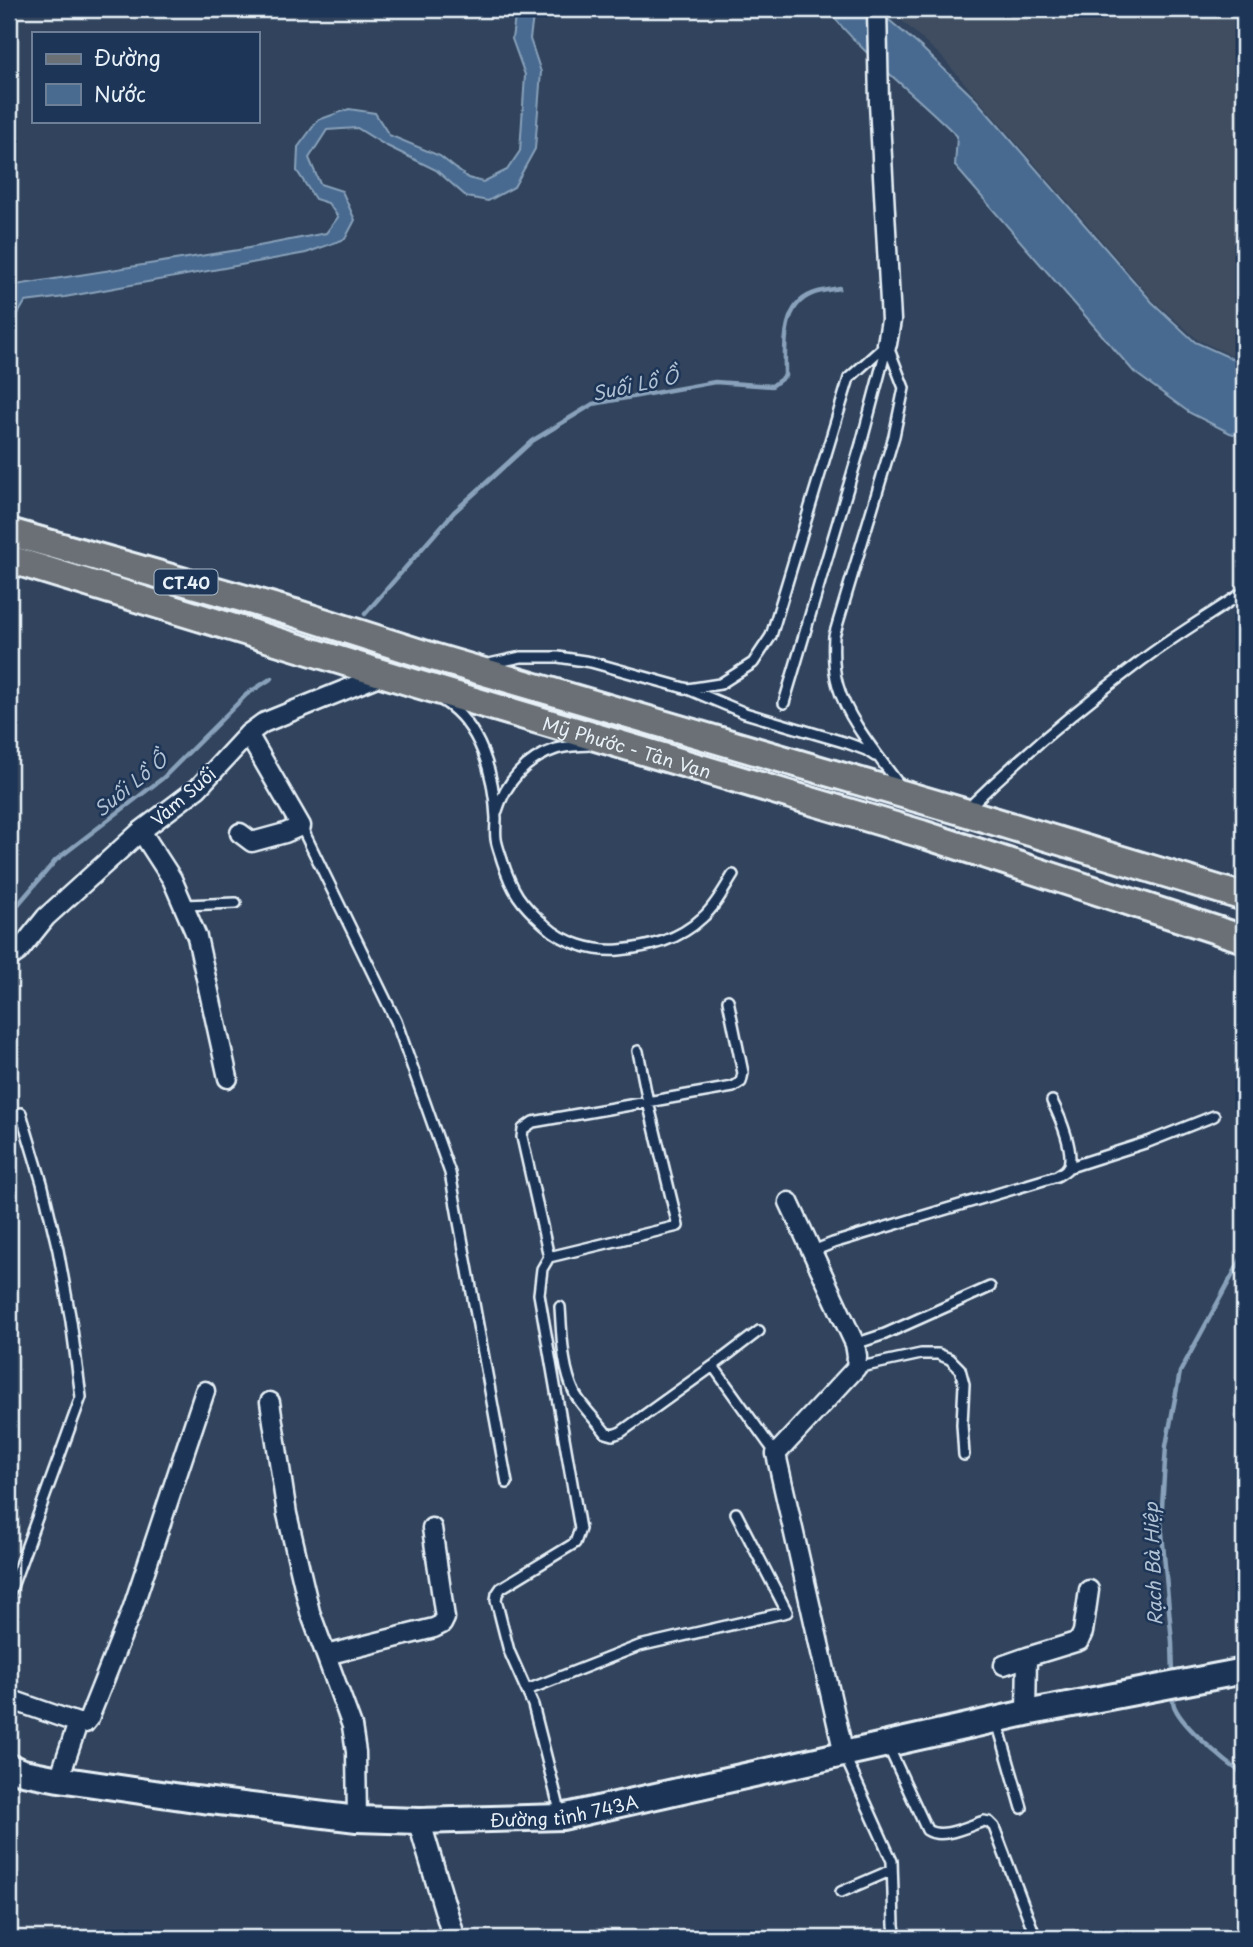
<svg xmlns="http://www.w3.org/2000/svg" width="1253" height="1947" font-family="'Playpen Sans',sans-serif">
  <rect width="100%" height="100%" fill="#31435d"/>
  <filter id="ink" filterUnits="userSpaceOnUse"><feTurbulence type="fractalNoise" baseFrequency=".0143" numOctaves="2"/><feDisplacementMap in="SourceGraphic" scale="14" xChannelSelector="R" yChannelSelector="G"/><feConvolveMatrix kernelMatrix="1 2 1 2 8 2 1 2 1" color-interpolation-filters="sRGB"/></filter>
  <g filter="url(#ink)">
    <path fill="#3f4d61" d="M 889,9 L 1244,9 L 1244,361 L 1198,340 L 1155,302 L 941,56 Z"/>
    <path fill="#4a6b90" stroke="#89a1ba" stroke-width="2" d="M 516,9 L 534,9 L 530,39 L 541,72 L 535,149 L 514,187 L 488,201 L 467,197 L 436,170 L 385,145 L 357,128 L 327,130 L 309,158 L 320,184 L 342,191 L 355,220 L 345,239 L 306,253 L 65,297 L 25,302 L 15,319 L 15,336 L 9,341 L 9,286 L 238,250 L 326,233 L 338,217 L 328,203 L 315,199 L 297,171 L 298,147 L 318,120 L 349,109 L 375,113 L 389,135 L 440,156 L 468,178 L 483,182 L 507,170 L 520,151 L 525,75 L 512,39 Z
      M 827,9 L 876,9 L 921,47 L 976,100 L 1152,302 L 1195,342 L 1244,364 L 1244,437 L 1230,433 L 1190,413 L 1134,372 L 955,166 L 957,136 C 914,93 864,56 827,9 Z"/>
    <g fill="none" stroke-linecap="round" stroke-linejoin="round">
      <path stroke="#89a1ba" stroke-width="4.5" d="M 365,614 L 454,512 L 532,441 L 593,404 L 715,382 L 772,386 L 785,376 C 785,348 781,306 812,294 C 821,290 831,290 839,288
        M 9,915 L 56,860 L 163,778 L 247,694 L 272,678
        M 1173,1675 L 1172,1642 L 1161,1522 L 1166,1446 L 1180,1372 L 1244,1254
        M 1173,1691 C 1173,1697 1172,1703 1175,1708 C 1184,1728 1226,1762 1244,1775"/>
      <g stroke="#e8f1f8" stroke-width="14">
        <path id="service" d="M 887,344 L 904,388 L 894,436 L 834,636 C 833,654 833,670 838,686 C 847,719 880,758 900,786
          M 489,664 L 521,657 L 558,657 L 591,662 L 688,689 L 720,684 L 753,663 L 771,636 L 849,378 L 887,344
          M 688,689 L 745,713 L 847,743 L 866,750 L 875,756
          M 443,701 C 481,725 494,775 496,818 C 496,825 495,832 496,839 C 497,846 500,853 502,860 C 512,891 520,903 545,925 C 564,943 594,952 619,950 C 650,947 679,940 702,918 C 715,907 724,889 733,875
          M 784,703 L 861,444 L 887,346
          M 968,808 C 1022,755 1081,706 1141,661 C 1174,636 1210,615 1244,592
          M 497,811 C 506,782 526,759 556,749 C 566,746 578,746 589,745
          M 301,826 L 396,1021 L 450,1173 L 507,1483
          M 184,905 L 236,903
          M 1067,1168 L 1148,1142 L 1214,1116
          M 813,1251 L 833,1243 L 1057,1176 C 1060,1174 1064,1172 1067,1169 C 1077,1155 1059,1115 1052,1101
          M 549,1257 L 522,1137 L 523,1129 L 533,1122 L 733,1087 L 741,1082 L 743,1073 L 728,1000
          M 560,1307 C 562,1335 562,1368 575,1394 C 583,1408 596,1420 606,1433 L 613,1435 L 621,1432 L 713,1366 L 776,1454
          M 855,1344 L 885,1334 L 990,1287
          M 713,1366 L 759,1331
          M 856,1368 L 921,1354 L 938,1354 L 950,1359 L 960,1369 L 964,1384 L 962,1424 L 964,1455
          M 9,1595 L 81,1397 L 71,1321 L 58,1250 L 42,1183 L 21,1113
          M 527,1690 L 639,1646 L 787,1612 L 736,1513
          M 997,1722 L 1022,1808
          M 888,1746 L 927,1830 C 942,1840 968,1826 984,1821 L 989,1822 L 994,1827 L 1036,1938
          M 844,1754 L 892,1861 L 894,1925 L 896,1938
          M 561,1815 L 533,1705 L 509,1651 L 496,1600 L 497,1594 L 501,1588 L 575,1543 L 580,1529 L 539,1294 L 542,1269 L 549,1257 L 678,1226 L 648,1102 L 638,1051
          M 841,1892 L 892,1870"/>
      </g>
      <g stroke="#e8f1f8" stroke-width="23">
        <path id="minor" d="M 877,9 L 879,103 L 891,320 L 887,344
          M 141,831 L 172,879 L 197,937 L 228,1078
          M 240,833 L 252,842 L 285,833 L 301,826 L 248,734
          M 9,958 L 18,952 L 46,917 L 141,831 L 198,788 L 248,734 L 263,723 L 384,674
          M 789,1202 L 855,1344 L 857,1356 L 856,1368 L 776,1454 L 844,1754
          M 270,1402 L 287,1514 L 310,1612 L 352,1726 L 356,1752 L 357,1819
          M 326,1655 L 434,1628 L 442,1624 L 445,1618 L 432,1528
          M 1004,1665 L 1027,1657
          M 9,1699 L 78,1723
          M 1026,1713 L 1027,1657 L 1079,1641 L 1083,1632 L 1089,1590
          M 59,1779 L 78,1723 L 85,1723 L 89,1718 L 132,1610 L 205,1391"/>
      </g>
      <g stroke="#e8f1f8" stroke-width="26">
        <path id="tertiary" d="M 419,1821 L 454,1938"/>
      </g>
      <g stroke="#e8f1f8" stroke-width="30">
        <g id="secondary">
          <path id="s1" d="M 9,1767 L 23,1772 L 59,1779 L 195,1799 L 357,1819 L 419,1821 L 562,1817 L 1026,1713 L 1244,1671"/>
        </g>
      </g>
      <g stroke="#e8f1f8" stroke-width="32">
        <g id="primary">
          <path d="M 9,532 L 298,614 L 433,657 L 964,812 L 1244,897"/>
          <path id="s2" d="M 9,559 L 417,684 L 922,834 L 1244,939"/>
        </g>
      </g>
      <use href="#service" stroke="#1d3557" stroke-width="9"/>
      <use href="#minor" stroke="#1d3557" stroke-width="18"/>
      <use href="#tertiary" stroke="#1d3557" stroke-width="21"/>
      <use href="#secondary" stroke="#1d3557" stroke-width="24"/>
      <use href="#primary" stroke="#6a7074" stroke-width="26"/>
    </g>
  </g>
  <g text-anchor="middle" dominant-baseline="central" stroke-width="5" stroke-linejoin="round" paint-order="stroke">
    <rect fill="#1d3557" stroke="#abb9c8" stroke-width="2" x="154.5" y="569.5" width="63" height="25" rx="5"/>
    <g font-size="16" font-weight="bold" fill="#e8f1f8">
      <text x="186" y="582">CT.40</text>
    </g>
    <g font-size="18" fill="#e8f1f8" stroke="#1d3557">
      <text stroke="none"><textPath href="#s2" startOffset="646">Mỹ Phước - Tân Vạn</textPath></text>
      <text transform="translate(183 796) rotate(-41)">Vàm Suối</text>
      <text stroke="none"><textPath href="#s1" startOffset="560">Đường tỉnh 743A</textPath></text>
    </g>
    <g font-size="19" font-style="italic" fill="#b1c2d4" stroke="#1d3557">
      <text transform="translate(635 384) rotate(-12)">Suối Lồ Ồ</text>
      <text transform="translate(130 784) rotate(-39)">Suối Lồ Ồ</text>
      <text transform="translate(1152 1564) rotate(-92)">Rạch Bà Hiệp</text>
    </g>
  </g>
  <rect width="1253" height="1947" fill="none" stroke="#1d3557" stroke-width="35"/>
  <rect x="18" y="18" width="1218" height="1912" fill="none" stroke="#e8f1f8" stroke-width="2.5" filter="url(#ink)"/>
  <rect x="32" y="32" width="228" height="91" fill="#1d3557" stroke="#6e8097" stroke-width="2"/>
  <rect x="46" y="54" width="35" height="10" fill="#6a7074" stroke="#6e8097" stroke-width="2"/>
  <text x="94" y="66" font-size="21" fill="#e8f1f8">Đường</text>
  <rect x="46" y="84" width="35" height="21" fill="#4a6b90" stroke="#6e8097" stroke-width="2"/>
  <text x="94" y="102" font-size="21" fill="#e8f1f8">Nước</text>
</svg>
